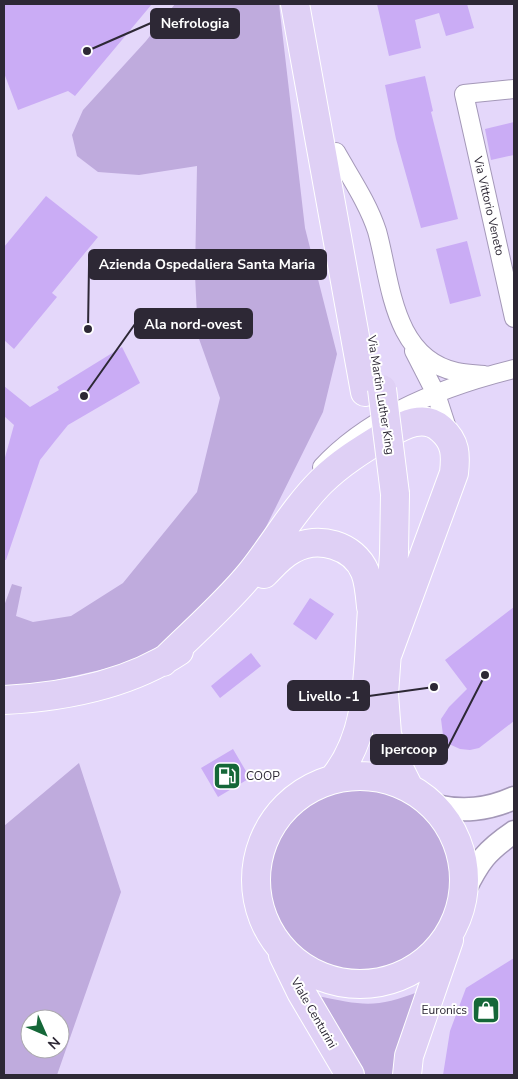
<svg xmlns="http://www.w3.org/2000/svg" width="518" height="1079" font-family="'Nunito Sans',sans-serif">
  <rect width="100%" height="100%" fill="#e4d7fa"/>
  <path fill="#bfabdd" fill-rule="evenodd" d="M 175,4 L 279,4 L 305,228 L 337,354 L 323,412 L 261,537 L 202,623 L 126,664 L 4,692 L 4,606 L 12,584 L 22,587 L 16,616 L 33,622 L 71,616 L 123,583 L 197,492 L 220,398 L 198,336 L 195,275 L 197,166 L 139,175 L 98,172 L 77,156 L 72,135 L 83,110 L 146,41 Z
    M 79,763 L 121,892 L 57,1075 L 4,1075 L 4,826 ZM 30,1019 L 60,1019 L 60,1049 L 30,1049 Z
    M268 880a92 92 0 1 1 184 0a92 92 0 1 1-184 0Z
    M 420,991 L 395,1075 L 363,1075 L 317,996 C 362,1005 376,1009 420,991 Z"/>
  <path fill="#caacf5" d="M 4,4 L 152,4 L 75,96 L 68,91 L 18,110 L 4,73 Z
    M 377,4 L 467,4 L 474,28 L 446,36 L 439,13 L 415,20 L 421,48 L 389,56 Z
    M 425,76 L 433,111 L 431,112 L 458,219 L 421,228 L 396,139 L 385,85 Z
    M 514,122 L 514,155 L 491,160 L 485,129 Z
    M 46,196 L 98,237 L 52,293 L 57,297 L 14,349 L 4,340 L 4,247 Z
    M 467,241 L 481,296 L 450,304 L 436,249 Z
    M 122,347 L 140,383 L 68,425 L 55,441 L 40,460 L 6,560 L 4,560 L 4,461 L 14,425 L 4,416 L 4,386 L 30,407 L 59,390 L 57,387 Z
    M 310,598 L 334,614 L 316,640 L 293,624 Z
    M 514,607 L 514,721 L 479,748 L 470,750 L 460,749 L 449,744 L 443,735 L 441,719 L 449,707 L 467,689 L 445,660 Z
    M 251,653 L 261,666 L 220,698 L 211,686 Z
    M 233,749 L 250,778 L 218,797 L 201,768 Z
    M 514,958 L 514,1075 L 443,1075 L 450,1031 L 466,988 Z"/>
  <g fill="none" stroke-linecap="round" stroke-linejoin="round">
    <g stroke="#a498b8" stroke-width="20">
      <path id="minor" d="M 514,89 L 464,94 L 514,318
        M 336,152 C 350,177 368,203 377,231 C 391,281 392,358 457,372 C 465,374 475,374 484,375
        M 414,351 L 436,394 L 450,437
        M 322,467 C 371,414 445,386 514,369"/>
    </g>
    <g stroke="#a498b8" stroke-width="25">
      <path id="tertiary" d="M 435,806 C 463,812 487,810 514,798
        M 464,891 C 479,861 486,851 514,832"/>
    </g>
    <g stroke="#fff" stroke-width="30">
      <path id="primary" d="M 295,4 L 365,392
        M 395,494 L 394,554 L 384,694 L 387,734 L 395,760 L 408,786
        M 264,574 C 273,565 281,555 293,549 C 318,535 354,545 365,572 C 369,582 370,596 371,607
        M 163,662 C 192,633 225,605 251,573 C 275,543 294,509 321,482 C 340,463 363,449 386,435 C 402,426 424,413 441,429 C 456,442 456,455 454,473 L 388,653
        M 4,700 C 63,697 128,685 179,651
        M256 880a104 104 0 1 1 208 0a104 104 0 1 1-208 0Z
        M 334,778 C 376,727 366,651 374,589
        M 283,955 L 301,992 L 350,1075
        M 407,1075 L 409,1056 L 449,940"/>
    </g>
    <use href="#minor" stroke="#fff" stroke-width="18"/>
    <use href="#tertiary" stroke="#fff" stroke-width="22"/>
    <use href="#primary" stroke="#dfd0f5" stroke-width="28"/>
    <g stroke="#fff" stroke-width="30" stroke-linecap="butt">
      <path id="primary-bridge" d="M 382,389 L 395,494"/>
    </g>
    <use href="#primary-bridge" stroke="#dfd0f5" stroke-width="28"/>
  </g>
  <defs>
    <g id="fuel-square" transform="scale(1.4375)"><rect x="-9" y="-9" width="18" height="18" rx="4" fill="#156738" stroke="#fff"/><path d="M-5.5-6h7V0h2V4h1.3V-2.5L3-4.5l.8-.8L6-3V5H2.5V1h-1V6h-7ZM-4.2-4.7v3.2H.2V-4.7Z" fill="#fff"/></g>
    <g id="shop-square" transform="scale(1.4375)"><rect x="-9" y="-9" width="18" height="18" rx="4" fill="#156738" stroke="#fff"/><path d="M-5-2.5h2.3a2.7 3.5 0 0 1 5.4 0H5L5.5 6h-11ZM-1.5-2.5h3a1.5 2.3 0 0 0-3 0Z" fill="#fff"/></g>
  </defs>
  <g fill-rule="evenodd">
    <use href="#fuel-square" x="227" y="776"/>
    <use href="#shop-square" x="486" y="1010"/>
  </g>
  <g text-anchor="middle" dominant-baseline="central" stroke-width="4" stroke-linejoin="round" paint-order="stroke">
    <g font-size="12" fill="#2d2835" stroke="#fff">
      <text transform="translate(489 206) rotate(77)">Via Vittorio Veneto</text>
      <text transform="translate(381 395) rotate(81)">Via Martin Luther King</text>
      <text transform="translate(314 1013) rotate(60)">Viale Centurini</text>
    </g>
    <g font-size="12" fill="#2d2835" stroke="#fff" text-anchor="start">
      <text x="246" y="776">COOP</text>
      <text x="467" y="1010" text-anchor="end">Euronics</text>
    </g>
  </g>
  <path fill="none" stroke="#2d2835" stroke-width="2" d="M87 51L151 23M88 329L89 265M84 396L135 324M434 687L369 696M485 675L447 749"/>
  <g fill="#2d2835" stroke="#fff" stroke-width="2">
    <circle cx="87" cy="51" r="5"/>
    <circle cx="88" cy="329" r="5"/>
    <circle cx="84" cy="396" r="5"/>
    <circle cx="434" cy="687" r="5"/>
    <circle cx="485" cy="675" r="5"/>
  </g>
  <g fill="#2d2835" stroke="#2d2835" stroke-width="2">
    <rect x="151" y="9" width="88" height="29" rx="5"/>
    <rect x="89" y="250" width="237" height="29" rx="5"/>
    <rect x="135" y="309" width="117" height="29" rx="5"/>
    <rect x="288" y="681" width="81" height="29" rx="5"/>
    <rect x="371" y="735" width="76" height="29" rx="5"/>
  </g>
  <g font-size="14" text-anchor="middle" font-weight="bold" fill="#fff">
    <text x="195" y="28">Nefrologia</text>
    <text x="207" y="269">Azienda Ospedaliera Santa Maria</text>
    <text x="193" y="329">Ala nord-ovest</text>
    <text x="329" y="701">Livello -1</text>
    <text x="409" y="754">Ipercoop</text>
  </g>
  <rect width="518" height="1079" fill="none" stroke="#2d2835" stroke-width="10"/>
  <g transform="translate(45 1034) rotate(135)"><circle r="24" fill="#ffffff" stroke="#aba9ae"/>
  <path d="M0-4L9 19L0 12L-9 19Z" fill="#156738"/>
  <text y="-8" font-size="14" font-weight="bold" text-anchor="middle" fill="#2d2835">N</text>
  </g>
</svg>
